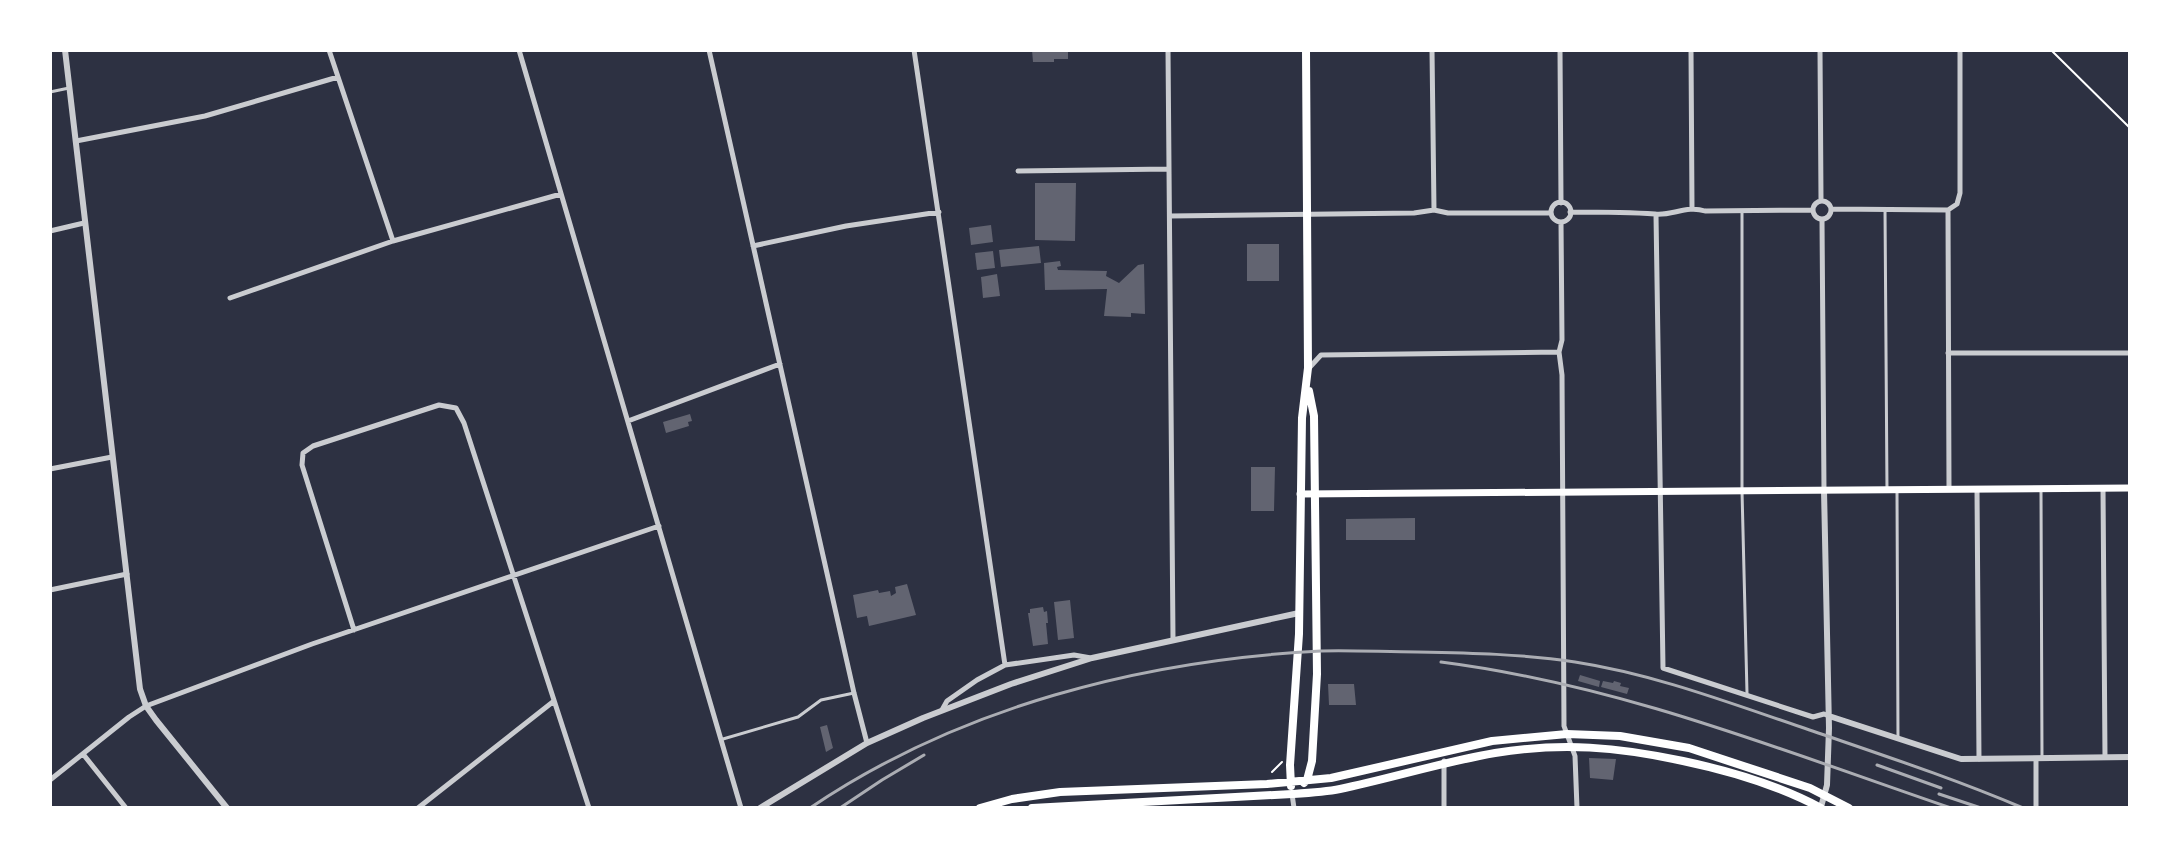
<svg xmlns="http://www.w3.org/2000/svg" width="2180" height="858" font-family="'Archivo Narrow',sans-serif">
  <rect width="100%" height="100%" fill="#2d3142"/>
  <path fill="#626471" d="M 1032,50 L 1068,50 L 1068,59 L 1054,59 L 1054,62 L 1033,62 Z
    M 1035,183 L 1076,183 L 1075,241 L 1035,240 Z
    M 991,225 L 993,242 L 971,245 L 969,228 Z
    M 1247,244 L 1279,244 L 1279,281 L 1247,281 Z
    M 1039,246 L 1041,263 L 1001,267 L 999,250 Z
    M 993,251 L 995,268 L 977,270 L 975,253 Z
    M 1060,261 L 1061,266 L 1057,267 L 1058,270 L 1107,271 L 1106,276 L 1119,283 L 1138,265 L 1144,264 L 1145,314 L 1131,313 L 1131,317 L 1104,316 L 1107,289 L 1045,290 L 1044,263 Z
    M 997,274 L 1000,296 L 983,298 L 981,277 Z
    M 690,414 L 692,421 L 688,422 L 689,426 L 666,433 L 663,422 Z
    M 1251,467 L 1275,467 L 1274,511 L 1251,511 Z
    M 1415,518 L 1415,540 L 1346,540 L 1346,519 Z
    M 907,584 L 916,615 L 869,626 L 867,616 L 857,618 L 853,595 L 878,590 L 879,593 L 890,591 L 891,596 L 896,593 L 895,587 Z
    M 1070,600 L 1074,638 L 1058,640 L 1054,602 Z
    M 1043,607 L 1044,612 L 1047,611 L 1048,623 L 1046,623 L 1048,644 L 1033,646 L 1028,613 L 1030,613 L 1030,609 Z
    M 1580,675 L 1600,681 L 1599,687 L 1578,681 Z
    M 1603,681 L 1613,683 L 1614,681 L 1621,683 L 1620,686 L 1629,688 L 1627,694 L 1601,687 Z
    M 1328,684 L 1354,684 L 1356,705 L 1329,705 Z
    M 827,725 L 833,748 L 826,752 L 820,727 Z
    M 1589,758 L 1616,759 L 1613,780 L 1590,778 Z"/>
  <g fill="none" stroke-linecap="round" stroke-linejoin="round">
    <path stroke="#fff" stroke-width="2" d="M 2051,50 L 2130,128
      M 1272,772 L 1282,762"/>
    <path stroke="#caccd0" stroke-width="3" d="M 50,92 L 69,88
      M 1885,209 L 1887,490
      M 1742,213 L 1742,491 L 1747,693
      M 1897,491 L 1898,739
      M 2041,491 L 2042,759
      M 723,739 L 798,717 L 821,700 L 854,693"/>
    <path stroke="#caccd0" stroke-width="5" d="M 329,50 L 393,241
      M 519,50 L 741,808
      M 709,50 L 854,693 L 867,743
      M 914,50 L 1005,665
      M 1168,50 L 1173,639
      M 1432,50 L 1434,210
      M 1560,50 L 1561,203
      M 1691,50 L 1692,208
      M 1820,50 L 1821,200
      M 76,141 L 205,116 L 338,77
      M 1018,171 L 1169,169
      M1813 210a9 9 0 1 1 18 0a9 9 0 1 1-18 0Z
      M1551 212a10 10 0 1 1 20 0a10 10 0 1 1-20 0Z
      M 1831,209 L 1948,210
      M 1948,210 L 1949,489
      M 1948,210 L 1957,204 L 1960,193 L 1960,50
      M 1570,212 C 1599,212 1627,212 1655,214 C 1672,216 1687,205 1705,211 L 1813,210
      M 1656,215 L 1663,668 L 1813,717 L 1824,714 L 1829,716
      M 1170,216 L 1414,213 L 1434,210 L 1448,213 L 1551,213
      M 1822,219 L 1824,490
      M 1561,222 L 1562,340 L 1559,352 L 1562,375 L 1564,726 L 1575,756 L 1577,808
      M 50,231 L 84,223
      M 753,246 L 846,226 L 939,212
      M 230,298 L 393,241 L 561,194
      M 1948,353 L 2130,353
      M 1310,367 L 1321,355 L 1559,352
      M 628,421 L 780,364
      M 50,469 L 112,457
      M 2103,488 L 2105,757
      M 1977,489 L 1979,759
      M 50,590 L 127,574
      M 354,630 L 302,465 L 303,453 L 313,446 L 439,405 L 456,408 L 464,423 L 589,808
      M 942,710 L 947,701 L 977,680 L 1005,665 L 1074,655 L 1091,658
      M 83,754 L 126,808
      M 2036,759 L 2036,808
      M 1444,761 L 1444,808
      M 50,780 L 129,717 L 146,706 L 312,644 L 659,526
      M 1292,794 L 1294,808
      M 418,808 L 554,701"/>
    <path stroke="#caccd0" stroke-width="6" d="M 65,50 L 140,689 L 146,706 L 156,720 L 227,808
      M 1829,716 L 1961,759 L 2130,757
      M 1821,807 L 1827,785 L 1829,728 L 1824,490
      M 760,808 L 867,743 L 923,718 L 1011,684 L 1092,658 L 1299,613"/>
    <path stroke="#fff" stroke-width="7" d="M 1300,494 L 2130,488"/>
    <path stroke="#fff" stroke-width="8" d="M 1304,783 L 1307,780 L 1312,761 L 1317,674 L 1314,416 L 1309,391
      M 1291,786 L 1290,765 L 1299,634 L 1302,418 L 1308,368 L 1306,50
      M 980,808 L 1012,799 L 1060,792 L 1267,784 L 1331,778 L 1492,741 L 1567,734 L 1620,736 L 1689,748 L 1810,788 L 1849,808
      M 1032,808 L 1292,794 C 1308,793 1325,792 1340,789 C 1392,778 1443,762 1495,753 C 1562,742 1618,747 1683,761 C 1731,771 1778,785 1821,808"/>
    <path stroke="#abadb3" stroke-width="3" d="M 1441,662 C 1620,685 1781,750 1951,808
      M 1877,765 L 1941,788
      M 1939,794 L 1981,808
      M 810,808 C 959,707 1143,660 1321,651 C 1353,650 1385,652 1417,652 C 1470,653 1523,654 1575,662 C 1653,674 1727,702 1801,727 C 1876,753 1950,777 2023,808
      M 840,808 L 882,780 L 924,755"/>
  </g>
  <rect width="2180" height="858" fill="none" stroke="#ffffff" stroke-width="104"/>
</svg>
